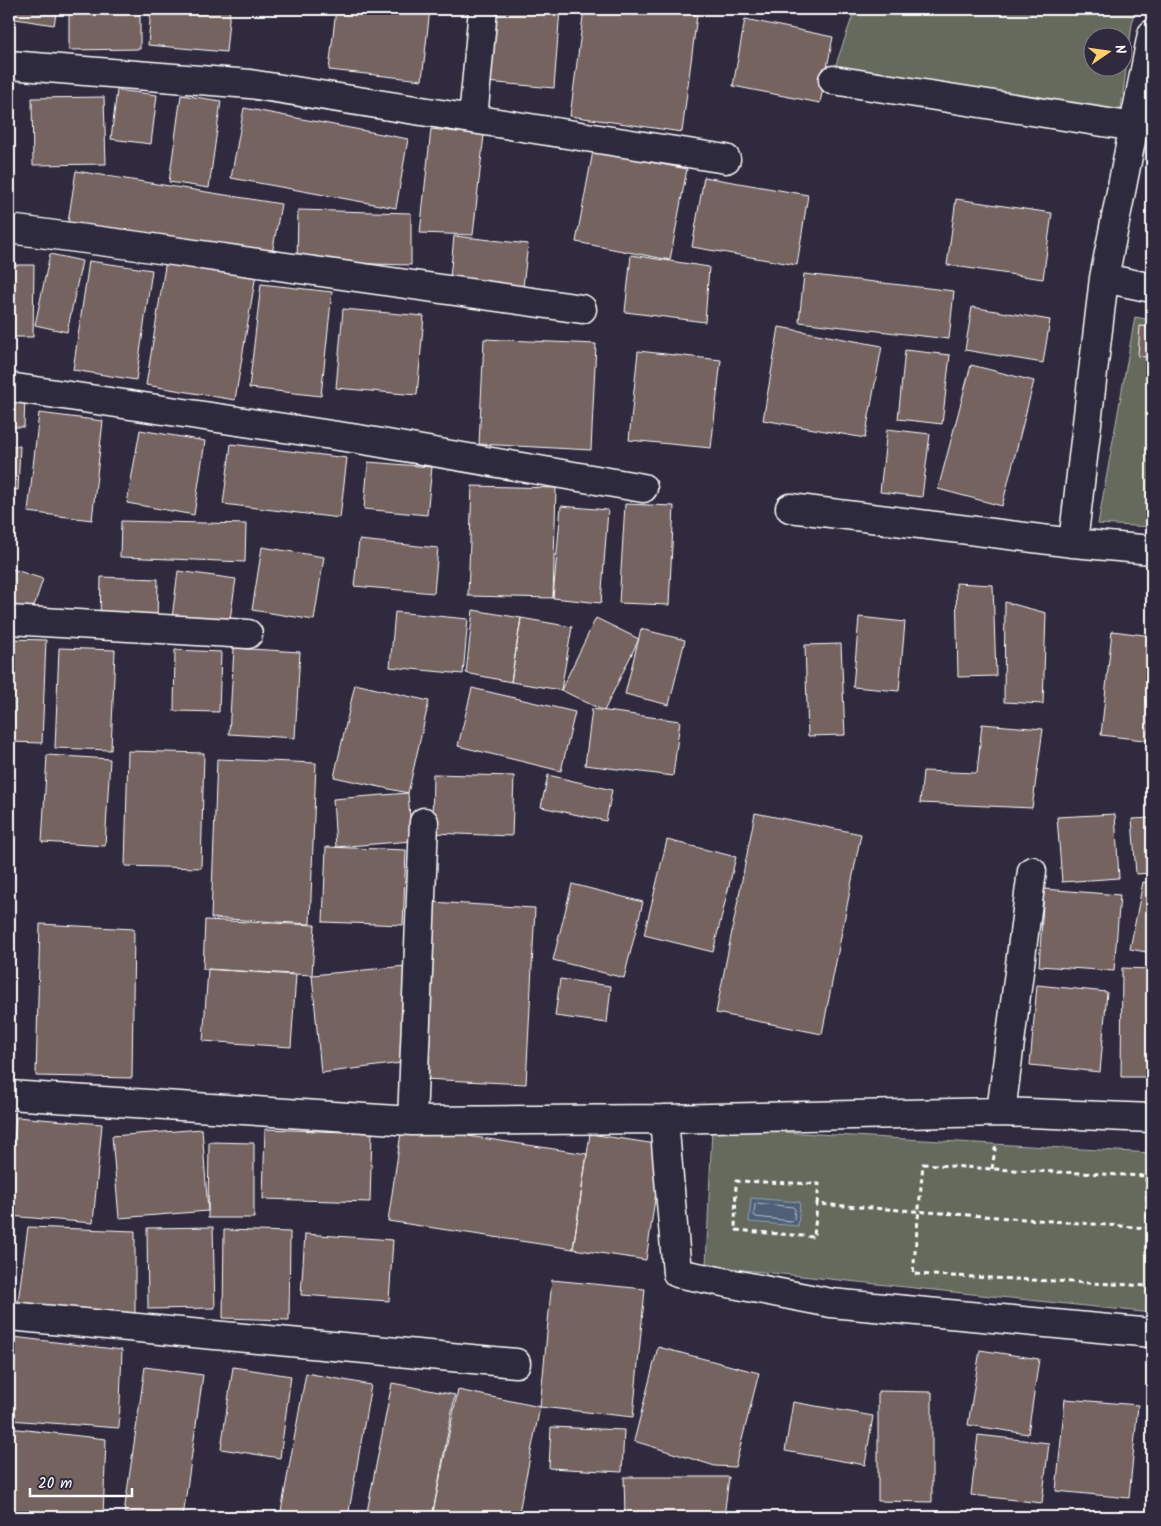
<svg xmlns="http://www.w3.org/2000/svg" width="1161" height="1526" font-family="Kalam,sans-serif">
  <rect width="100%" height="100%" fill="#2f2a3d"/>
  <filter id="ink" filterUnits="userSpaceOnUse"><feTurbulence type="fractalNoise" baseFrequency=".02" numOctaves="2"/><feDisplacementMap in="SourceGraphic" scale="10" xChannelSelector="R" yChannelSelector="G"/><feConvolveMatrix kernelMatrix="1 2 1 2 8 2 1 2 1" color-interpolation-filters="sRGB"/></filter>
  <g filter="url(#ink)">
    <path fill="#656a5d" stroke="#b2b4ae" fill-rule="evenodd" d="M 855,9 L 1134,9 L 1119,124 L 834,70 ZM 1094,38 L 1124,38 L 1124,68 L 1094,68 Z
      M 1135,317 L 1152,320 L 1152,527 L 1098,524 Z
      M 712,1128 L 1152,1153 L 1152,1313 L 706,1266 Z"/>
    <path fill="#4d6078" stroke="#94a0ae" d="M 751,1198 L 800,1202 L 798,1226 L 749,1222 Z"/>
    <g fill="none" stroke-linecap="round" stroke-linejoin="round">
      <path stroke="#b8bfc9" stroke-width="1" d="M 757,1203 L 793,1207 L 795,1209 L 794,1219 L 791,1221 L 756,1217 L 754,1215 L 755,1205 Z"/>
    </g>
    <path fill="#746461" stroke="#fff" d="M 9,9 L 57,9 L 54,25 L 9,18 Z
      M 69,9 L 140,9 L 140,49 L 69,50 Z
      M 151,9 L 230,9 L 226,52 L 148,45 Z
      M 336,9 L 430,9 L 422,80 L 329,70 Z
      M 493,9 L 560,9 L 554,88 L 486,82 Z
      M 584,9 L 653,9 L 697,15 L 682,132 L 570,116 Z
      M 745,19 L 833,37 L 820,103 L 733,86 Z
      M 117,90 L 157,95 L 151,144 L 111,139 Z
      M 181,95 L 221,101 L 209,188 L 169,182 Z
      M 104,97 L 106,164 L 33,165 L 32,98 Z
      M 244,108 L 408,139 L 396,208 L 231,178 Z
      M 431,129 L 484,135 L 473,235 L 420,233 Z
      M 593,151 L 687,169 L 670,260 L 576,242 Z
      M 76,171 L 281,204 L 272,254 L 68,222 Z
      M 704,177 L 808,195 L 797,265 L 692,247 Z
      M 956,199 L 1052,213 L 1043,279 L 947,265 Z
      M 298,210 L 411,213 L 411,265 L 297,262 Z
      M 454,236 L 528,244 L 522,296 L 449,288 Z
      M 50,254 L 82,261 L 67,332 L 35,325 Z
      M 631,255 L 709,267 L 705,322 L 625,312 Z
      M 166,260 L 256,274 L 235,400 L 146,385 Z
      M 89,261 L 152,270 L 136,380 L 73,370 Z
      M 9,265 L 34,265 L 33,337 L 9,337 Z
      M 804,274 L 954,291 L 949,339 L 799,322 Z
      M 261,284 L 332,292 L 321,396 L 249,388 Z
      M 972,307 L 1050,320 L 1043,363 L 965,350 Z
      M 343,309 L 424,316 L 417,395 L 336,388 Z
      M 1140,326 L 1152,327 L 1152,358 L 1138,356 Z
      M 779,327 L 882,346 L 865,438 L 763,420 Z
      M 484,339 L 596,344 L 591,450 L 479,444 Z
      M 905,350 L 950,355 L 942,424 L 898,419 Z
      M 638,351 L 721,360 L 711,448 L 629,440 Z
      M 971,365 L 1034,381 L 1002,506 L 938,489 Z
      M 9,394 L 25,394 L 24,427 L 9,427 Z
      M 39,413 L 103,421 L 92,520 L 28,512 Z
      M 887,429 L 930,434 L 922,497 L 880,492 Z
      M 140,430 L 205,441 L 194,515 L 127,503 Z
      M 231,444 L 347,458 L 340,518 L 223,504 Z
      M 9,446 L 20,446 L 18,490 L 9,489 Z
      M 368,462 L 432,467 L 427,515 L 364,509 Z
      M 472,486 L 556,488 L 553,598 L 468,596 Z
      M 625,504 L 674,506 L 669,605 L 619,603 Z
      M 561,506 L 608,510 L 601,603 L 553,598 Z
      M 9,507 L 15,508 L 9,550 Z
      M 121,521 L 246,524 L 245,562 L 120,557 Z
      M 359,540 L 438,548 L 434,593 L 354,586 Z
      M 262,547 L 324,557 L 314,620 L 252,610 Z
      M 9,568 L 43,579 L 31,615 L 9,608 Z
      M 178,571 L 236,579 L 229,626 L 172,618 Z
      M 101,577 L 158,579 L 157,622 L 100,621 Z
      M 956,583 L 993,585 L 996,676 L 958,677 Z
      M 1005,602 L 1046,613 L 1043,704 L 1004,702 Z
      M 473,610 L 521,618 L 511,682 L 466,673 Z
      M 395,612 L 468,619 L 463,674 L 390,667 Z
      M 859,617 L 905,622 L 899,691 L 853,687 Z
      M 521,618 L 572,627 L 561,690 L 511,682 Z
      M 596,618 L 639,639 L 604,711 L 561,690 Z
      M 641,629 L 685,640 L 669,705 L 625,694 Z
      M 1112,631 L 1152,636 L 1152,741 L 1101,735 Z
      M 9,639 L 46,640 L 42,743 L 9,742 Z
      M 841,644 L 845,735 L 808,736 L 805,645 Z
      M 59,648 L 115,650 L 111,750 L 55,748 Z
      M 234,648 L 300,652 L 295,738 L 229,734 Z
      M 175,650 L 221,652 L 219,712 L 174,711 Z
      M 355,684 L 429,701 L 408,793 L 334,777 Z
      M 472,688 L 575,712 L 561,771 L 458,746 Z
      M 592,709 L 680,721 L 673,776 L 585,765 Z
      M 982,724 L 1043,729 L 1032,808 L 920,803 L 923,771 L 977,773 Z
      M 128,751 L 204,753 L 201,868 L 125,866 Z
      M 47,755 L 110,759 L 105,846 L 42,842 Z
      M 217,759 L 316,763 L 310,924 L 211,918 Z
      M 433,774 L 514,776 L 512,836 L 432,833 Z
      M 548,775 L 612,790 L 606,821 L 541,807 Z
      M 408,793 L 412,841 L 336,847 L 333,799 Z
      M 755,813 L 861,834 L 822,1034 L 716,1013 Z
      M 1115,814 L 1119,878 L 1062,882 L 1057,817 Z
      M 1152,818 L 1152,873 L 1136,874 L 1132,819 Z
      M 667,840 L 736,857 L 713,952 L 644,935 Z
      M 326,847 L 406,850 L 403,925 L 323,922 Z
      M 1143,882 L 1152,884 L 1152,953 L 1130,949 Z
      M 572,884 L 643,902 L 624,978 L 553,960 Z
      M 1044,889 L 1120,895 L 1114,971 L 1039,966 Z
      M 431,902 L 535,908 L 526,1084 L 423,1079 Z
      M 205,920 L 315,925 L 312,975 L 203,969 Z
      M 40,924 L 134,929 L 132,1078 L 36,1076 Z
      M 406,966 L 409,1062 L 321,1073 L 312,975 Z
      M 1122,968 L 1152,969 L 1152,1077 L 1121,1077 Z
      M 208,969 L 296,975 L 291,1047 L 203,1041 Z
      M 560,979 L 611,986 L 607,1023 L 555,1016 Z
      M 9,981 L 10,1072 L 9,1071 Z
      M 1037,985 L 1107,992 L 1100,1072 L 1030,1065 Z
      M 16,1117 L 102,1124 L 93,1223 L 9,1216 L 9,1198 Z
      M 402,1126 L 587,1154 L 573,1249 L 388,1221 Z
      M 202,1129 L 208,1211 L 119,1218 L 112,1136 Z
      M 265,1129 L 372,1133 L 370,1202 L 263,1199 Z
      M 590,1134 L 663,1145 L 646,1260 L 573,1249 Z
      M 209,1142 L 254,1143 L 254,1218 L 208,1218 Z
      M 28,1227 L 135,1231 L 135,1317 L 17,1309 Z
      M 213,1227 L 215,1308 L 148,1309 L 147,1228 Z
      M 224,1230 L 290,1232 L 289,1320 L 223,1318 Z
      M 305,1234 L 393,1240 L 389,1301 L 301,1295 Z
      M 552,1280 L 645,1289 L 633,1417 L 540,1407 Z
      M 13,1337 L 122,1350 L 119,1428 L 9,1420 L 9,1389 Z
      M 658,1347 L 759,1373 L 735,1467 L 715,1466 L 634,1441 Z
      M 980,1350 L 1039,1359 L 1028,1434 L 968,1425 Z
      M 145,1367 L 203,1375 L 183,1517 L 152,1517 L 124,1513 Z
      M 233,1367 L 291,1376 L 280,1458 L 221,1449 Z
      M 306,1373 L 371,1385 L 348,1517 L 280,1517 Z
      M 392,1383 L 455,1395 L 432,1517 L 366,1517 Z
      M 458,1390 L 540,1407 L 518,1517 L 432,1517 Z
      M 878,1391 L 932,1392 L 932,1502 L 878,1501 Z
      M 1065,1399 L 1138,1405 L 1129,1498 L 1056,1491 Z
      M 793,1402 L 873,1416 L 865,1465 L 785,1451 Z
      M 551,1427 L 624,1430 L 622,1472 L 549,1468 Z
      M 9,1428 L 106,1439 L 103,1517 L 31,1517 L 9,1514 Z
      M 978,1435 L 1049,1443 L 1042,1503 L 971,1495 Z
      M 624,1477 L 729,1477 L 724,1517 L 625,1517 Z"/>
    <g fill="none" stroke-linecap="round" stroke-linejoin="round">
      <g stroke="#fff" stroke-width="31">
        <path id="minor" d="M 9,65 L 250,84 L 726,159
          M 833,80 L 1135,127
          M 473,119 L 483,9
          M 9,229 L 131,245 L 582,309
          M 1104,278 L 1152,288
          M 9,387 L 358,439 L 643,488
          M 790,508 L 1073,543 L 1152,550
          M 1073,543 L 1104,278 L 1152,34
          M 9,620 L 248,634
          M 9,1095 L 412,1121 L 664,1119 L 1001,1112 L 1152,1118
          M 1001,1112 L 1032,871
          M 664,1119 L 677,1273 L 831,1303 L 1152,1333
          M 412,1121 L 424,822
          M 9,1316 L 516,1363"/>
      </g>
      <path stroke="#fff" stroke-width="3" stroke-dasharray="5 4" stroke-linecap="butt" d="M 992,1169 L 996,1143
        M 817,1204 L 819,1184 L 736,1181 L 735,1230 L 814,1237 L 817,1204 L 1148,1228
        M 1152,1281 L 1148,1228 L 1146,1176 L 992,1169 L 923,1164 L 913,1274 L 1152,1286"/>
      <use href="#minor" stroke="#2f2a3d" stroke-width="28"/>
    </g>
  </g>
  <rect width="1161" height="1526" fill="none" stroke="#2f2a3d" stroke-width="30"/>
  <rect x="15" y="15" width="1131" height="1496" fill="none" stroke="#fff" stroke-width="2" filter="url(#ink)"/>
  <g transform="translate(1108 52) rotate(77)"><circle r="24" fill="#2f2a3d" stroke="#827f8b"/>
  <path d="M0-4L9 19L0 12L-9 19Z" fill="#ffd166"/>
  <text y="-8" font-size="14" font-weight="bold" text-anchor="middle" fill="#ffffff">N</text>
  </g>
  <path d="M30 1488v8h102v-8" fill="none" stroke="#ffffff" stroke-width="2.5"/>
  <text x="38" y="1488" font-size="15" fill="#ffffff" stroke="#2f2a3d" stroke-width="4" paint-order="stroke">20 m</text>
</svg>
